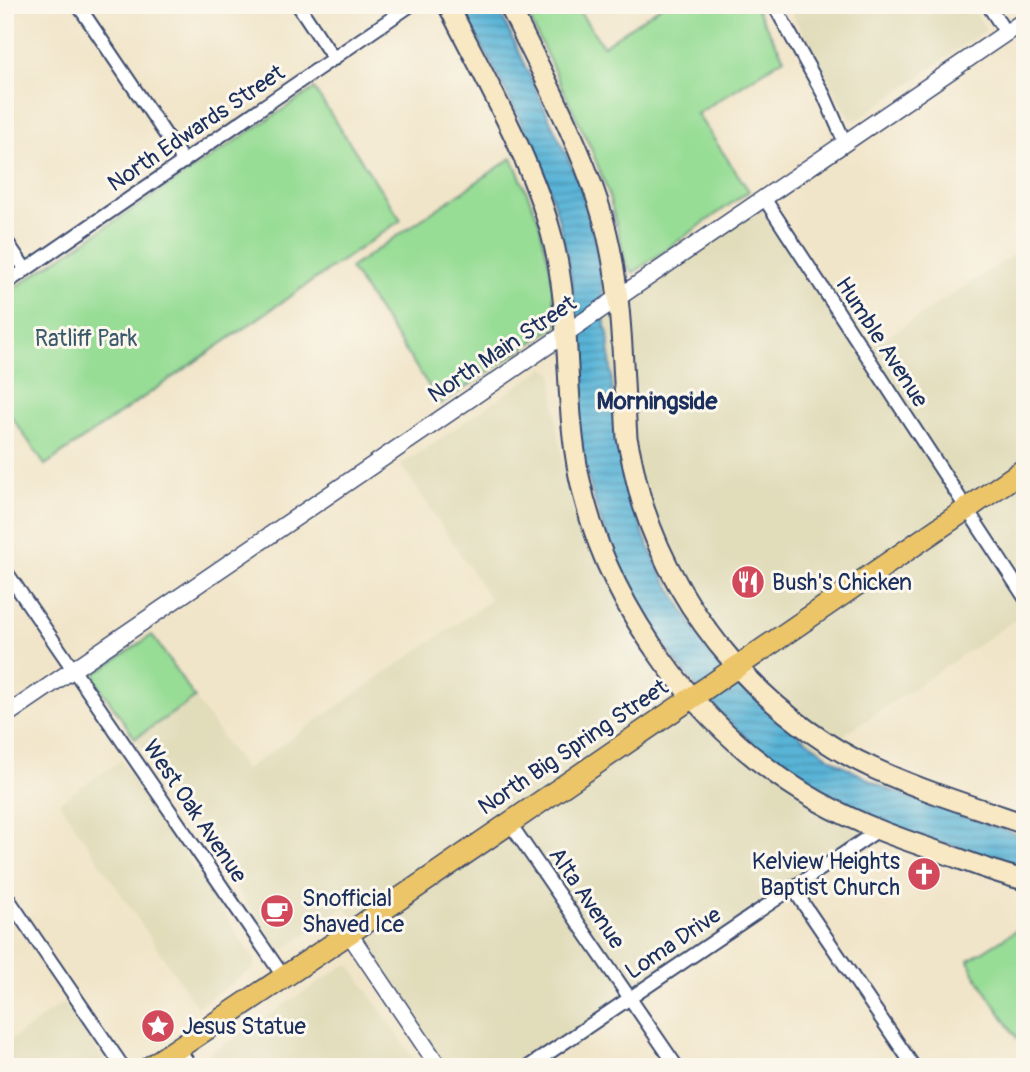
<svg xmlns="http://www.w3.org/2000/svg" width="1030" height="1072" font-family="Pangolin,sans-serif">
  <defs>
    <pattern id="water-rules" width="6" height="5" patternUnits="userSpaceOnUse" patternTransform="scale(1.75)"><rect width="6" height="5" fill="#59b4d7"/><path d="M0 2.5h6" fill="none" stroke="#4993b2"/></pattern>
  </defs>
  <rect width="100%" height="100%" fill="#fbf7ec"/>
  <filter id="ink" filterUnits="userSpaceOnUse"><feTurbulence type="fractalNoise" baseFrequency=".0143" numOctaves="2"/><feDisplacementMap in="SourceGraphic" scale="14" xChannelSelector="R" yChannelSelector="G"/><feConvolveMatrix kernelMatrix="1 2 1 2 8 2 1 2 1" color-interpolation-filters="sRGB"/></filter>
  <filter id="wash" filterUnits="userSpaceOnUse"><feTurbulence type="fractalNoise" baseFrequency=".00686" numOctaves="4" result="noise"/><feDisplacementMap in="SourceGraphic" scale="28" xChannelSelector="R" yChannelSelector="G"/><feGaussianBlur stdDeviation="1.57" result="paint"/><feColorMatrix in="noise" values="0 0 0 0 0 0 0 0 0 0 0 0 0 0 0 0 0 1.4 0 .05"/><feComposite in="paint" operator="in"/></filter>
  <g filter="url(#wash)">
    <rect width="100%" height="100%" fill="#f1e5c9"/>
    <path fill="#e1dcba" d="M 787,5 L 971,5 L 986,30 L 857,120 L 848,117 Z
      M 757,203 L 861,354 L 1025,247 L 1025,621 L 1021,616 L 808,759 L 901,811 L 528,1067 L 439,1067 L 412,1027 L 346,907 L 286,948 L 277,948 L 135,738 L 195,698 L 245,770 L 491,600 L 401,465 L 544,368 L 553,373 L 557,428 L 569,491 L 583,538 L 612,493 L 594,316 Z
      M 121,760 L 255,960 L 254,968 L 197,1007 L 59,802 Z
      M 345,965 L 350,965 L 420,1067 L 204,1067 L 206,1056 Z
      M 64,1002 L 108,1067 L 5,1067 L 5,1044 Z"/>
    <path fill="#98dd96" stroke="#5a867a" stroke-width="2" d="M 523,5 L 575,5 L 603,46 L 663,5 L 754,5 L 784,58 L 697,114 L 749,191 L 633,273 L 627,266 L 608,192 L 590,146 Z
      M 314,89 L 401,220 L 45,465 L 5,407 L 5,294 Z
      M 512,158 L 538,218 L 551,273 L 557,326 L 441,404 L 350,268 Z
      M 152,635 L 195,698 L 135,738 L 95,680 L 95,674 Z
      M 1025,925 L 1025,1050 L 972,970 L 969,960 Z"/>
    <path fill="url(#water-rules)" stroke="#3a729a" stroke-width="2" d="M 460,5 L 497,5 L 578,180 L 594,234 L 601,271 L 605,326 L 608,334 L 616,431 L 625,477 L 644,536 L 659,569 L 711,657 L 799,735 L 835,761 L 885,788 L 1025,837 L 1025,871 C 1000,863 975,853 950,845 C 927,839 902,834 880,824 C 719,753 599,596 577,420 C 575,406 574,390 574,375 C 574,366 577,357 577,347 C 578,306 568,254 557,214 C 537,145 494,69 460,5 Z"/>
  </g>
  <g filter="url(#ink)">
    <g fill="none" stroke-linecap="round" stroke-linejoin="round">
      <g stroke="#3b4a6e" stroke-width="16">
        <path id="minor" d="M 78,5 L 184,162
          M 298,5 L 334,59
          M 774,5 L 824,95 L 845,143
          M 988,5 L 1006,33
          M 764,198 L 1025,598
          M 5,239 L 26,270
          M 5,284 L 411,5
          M 5,570 L 283,976
          M 509,822 L 677,1067
          M 792,887 L 914,1067
          M 5,894 L 123,1067
          M 178,1048 L 191,1067
          M 528,1067 L 877,831"/>
      </g>
      <g stroke="#3b4a6e" stroke-width="19">
        <path id="tertiary" d="M 5,716 L 1025,20
          M 348,932 L 439,1067"/>
      </g>
      <g stroke="#3b4a6e" stroke-width="23">
        <path id="secondary" d="M 448,5 C 484,77 530,156 551,233 C 573,312 563,396 579,476 C 606,608 701,735 818,801 C 860,825 904,840 949,855 C 974,864 999,874 1025,880
          M 509,5 C 541,71 576,135 599,205 C 623,279 622,360 627,438 C 632,460 636,483 643,505 C 679,617 767,720 875,769 C 923,791 974,807 1025,824"/>
      </g>
      <g stroke="#3b4a6e" stroke-width="24">
        <path id="trunk" d="M 150,1067 L 354,930 L 1025,469"/>
      </g>
      <use href="#minor" stroke="#fff" stroke-width="12"/>
      <use href="#tertiary" stroke="#fff" stroke-width="16"/>
      <use href="#secondary" stroke="#f8e8c3" stroke-width="19"/>
      <use href="#trunk" stroke="#edc569" stroke-width="21"/>
    </g>
  </g>
  <defs>
    <g id="restaurant-disc" transform="scale(1.75)"><circle r="9.5" fill="#d1495b" stroke="#fbf7ec"/><path d="M-5-6h1v4h1v-4h1v4h1v-4h1v5L-1.5 .5V6h-2V.5L-5-1ZM5-6V6H3V1.5H1.5Q1.5-4 5-6Z" fill="#fff"/></g>
    <g id="church-disc" transform="scale(1.75)"><circle r="9.5" fill="#d1495b" stroke="#fbf7ec"/><path d="M-1.2-6h2.4v3.5h3.3v2.4h-3.3V6h-2.4V-.1h-3.3v-2.4h3.3Z" fill="#fff"/></g>
    <g id="cafe-disc" transform="scale(1.75)"><circle r="9.5" fill="#d1495b" stroke="#fbf7ec"/><path d="M-5.5-4.5H6V0H3Q3 3.5 0 3.5H-2.5Q-5.5 3.5-5.5 0ZM3-3.2v2h1.7v-2ZM-6 4.5H4V6H-6Z" fill="#fff"/></g>
    <g id="sight-disc" transform="scale(1.75)"><circle r="9.5" fill="#d1495b" stroke="#fbf7ec"/><path d="M0-6L1.8-2.2L6-1.7L2.9 1.2L3.7 5.4L0 3.3L-3.7 5.4L-2.9 1.2L-6-1.7L-1.8-2.2Z" fill="#fff"/></g>
  </defs>
  <g fill-rule="evenodd">
    <use href="#restaurant-disc" x="748" y="582"/>
    <use href="#church-disc" x="924" y="874"/>
    <use href="#cafe-disc" x="277" y="911"/>
    <use href="#sight-disc" x="158" y="1026"/>
  </g>
  <g text-anchor="middle" dominant-baseline="central" stroke-width="6" stroke-linejoin="round" paint-order="stroke">
    <g font-size="23" fill="#1b2f5e" stroke="#fbf7ec">
      <text transform="translate(196 128) rotate(-34)">North Edwards Street</text>
      <text transform="translate(882 342) rotate(57)">Humble Avenue</text>
      <text transform="translate(502 349) rotate(-34)">North Main Street</text>
      <text transform="translate(573 747) rotate(-34)">North Big Spring Street</text>
      <text transform="translate(195 811) rotate(56)">West Oak Avenue</text>
      <text transform="translate(587 898) rotate(56)">Alta Avenue</text>
      <text transform="translate(673 943) rotate(-34)">Loma Drive</text>
    </g>
    <g font-size="23" fill="#3a5a6c" stroke="#fbf7ec">
      <text x="86" y="338">Ratliff Park</text>
    </g>
    <g font-size="23" fill="#1b2f5e" stroke="#fbf7ec" text-anchor="start">
      <text x="772" y="582">Bush's Chicken</text>
      <text x="900" y="861" text-anchor="end">Kelview Heights<tspan x="900" dy="26">Baptist Church</tspan></text>
      <text x="302" y="898">Snofficial<tspan x="302" dy="26">Shaved Ice</tspan></text>
      <text x="182" y="1026">Jesus Statue</text>
    </g>
    <g font-size="24" font-weight="bold" fill="#1b2f5e" stroke="#fbf7ec">
      <text x="657" y="401">Morningside</text>
    </g>
  </g>
  <rect width="1030" height="1072" fill="none" stroke="#fbf7ec" stroke-width="28"/>
</svg>
